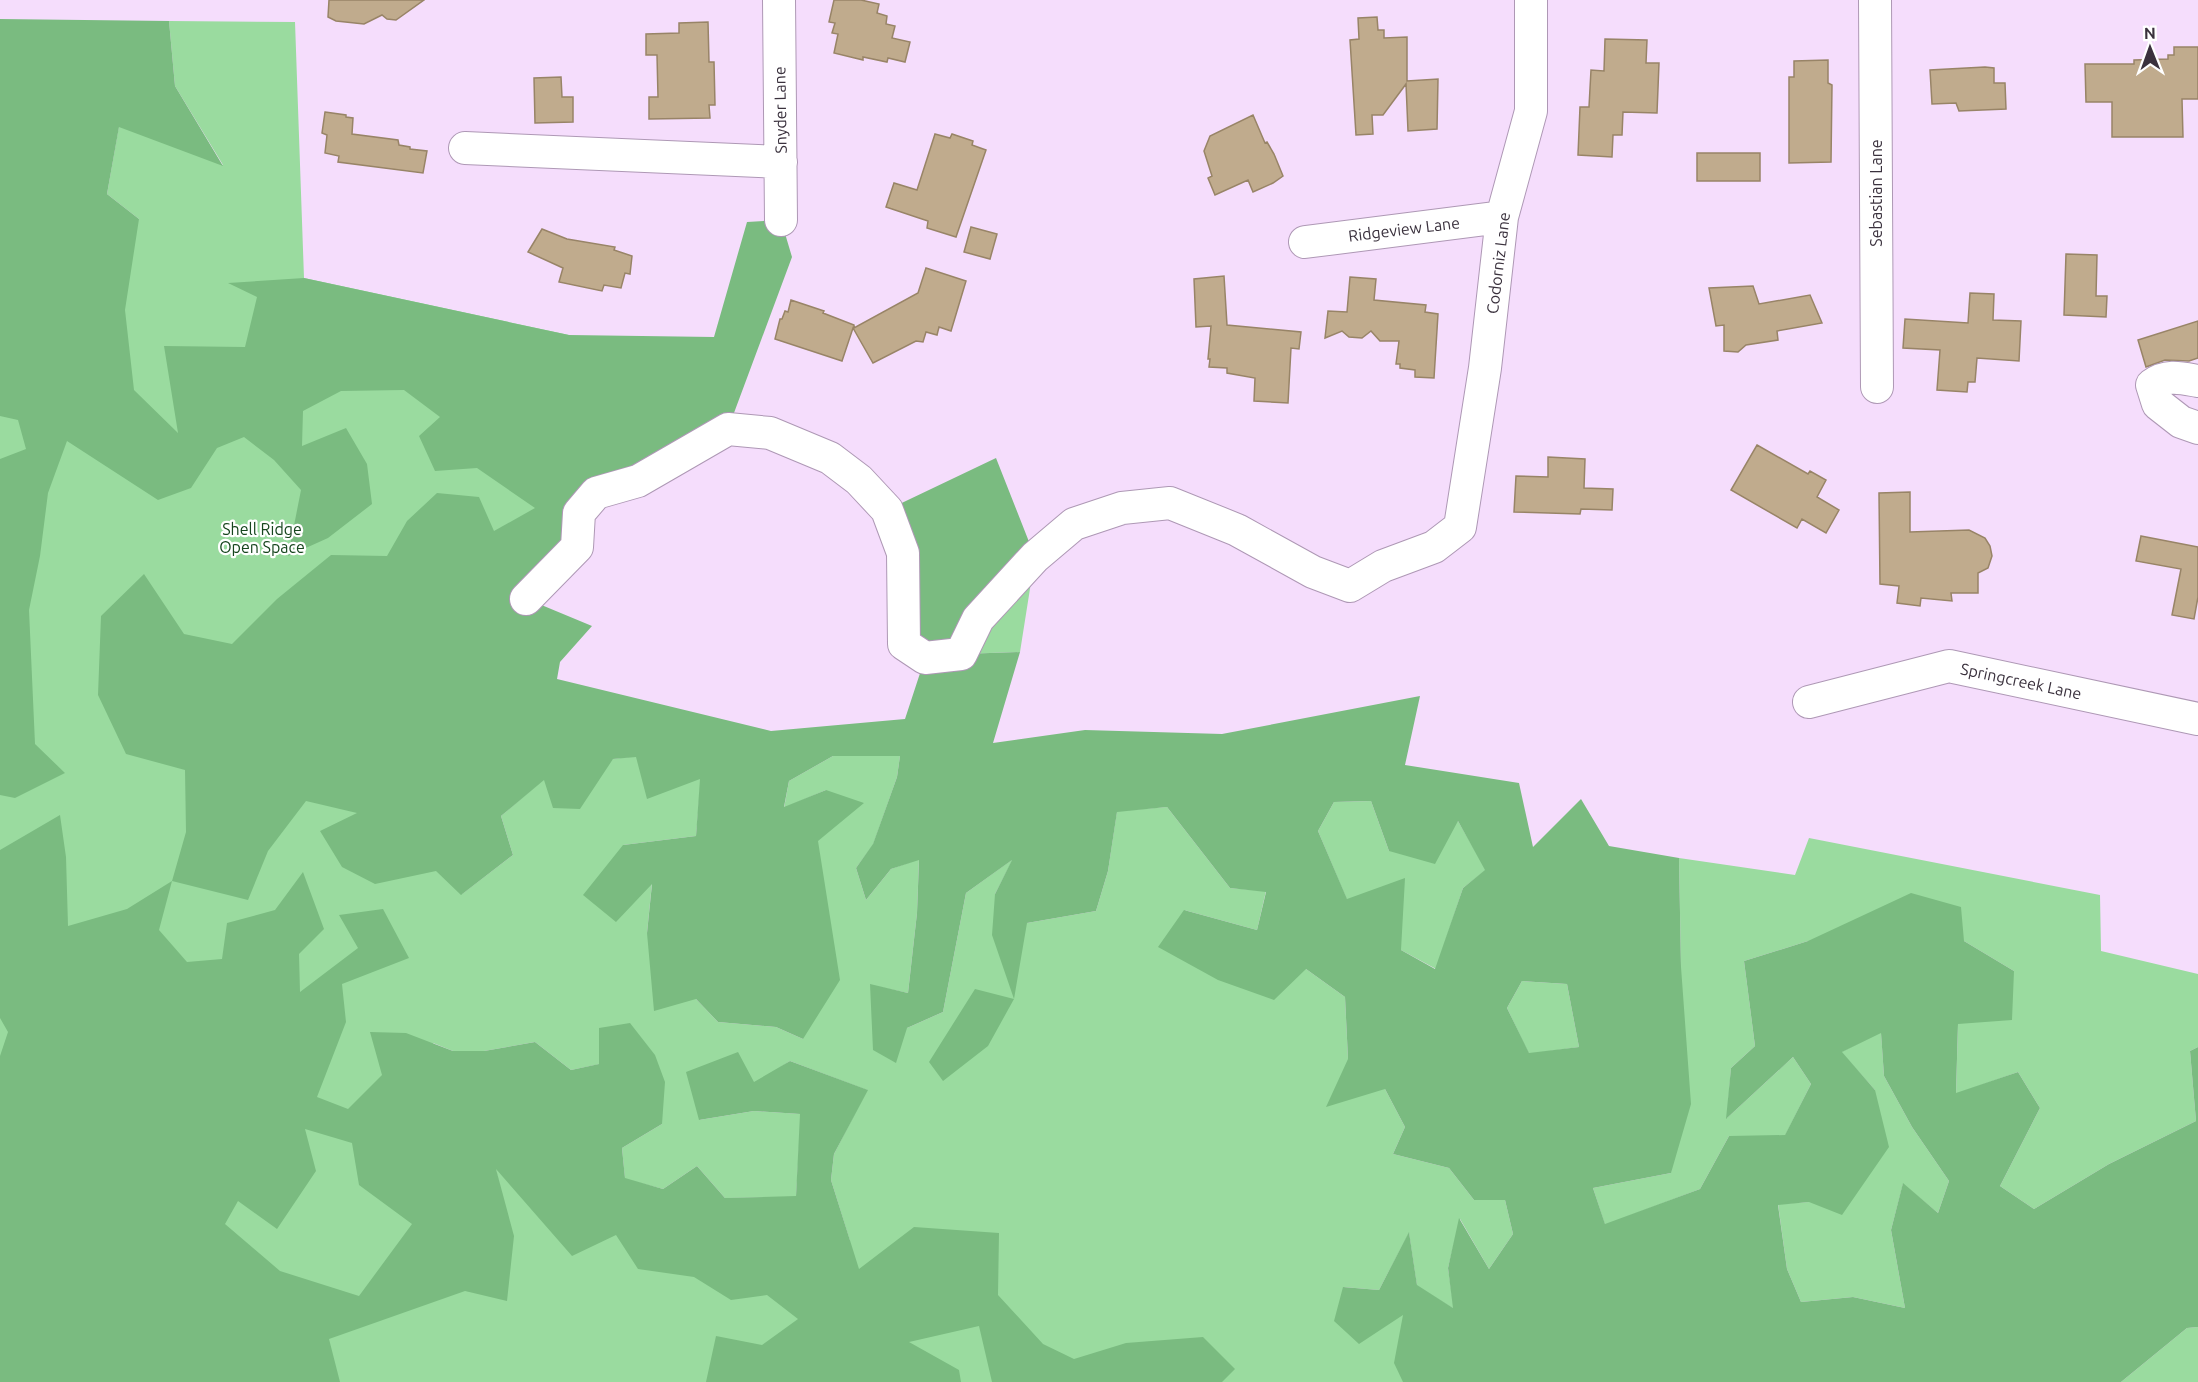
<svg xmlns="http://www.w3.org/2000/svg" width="2198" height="1382" font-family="Ubuntu,sans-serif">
  <rect width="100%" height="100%" fill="#f5ddfc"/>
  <path fill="#9adb9f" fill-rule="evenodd" d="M 169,21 L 295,22 L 304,278 L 569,335 L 462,894 L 513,855 L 501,816 L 544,779 L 613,759 L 636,756 L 701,778 L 696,836 L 623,845 L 652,883 L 647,933 L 696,999 L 718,1022 L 776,1027 L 803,1039 L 818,840 L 826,790 L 784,808 L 789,781 L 833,756 L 900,756 L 897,777 L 873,845 L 856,868 L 866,900 L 891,869 L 919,859 L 917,913 L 908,993 L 870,985 L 907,1028 L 943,1012 L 966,893 L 1013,859 L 995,894 L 1027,923 L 1096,911 L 1108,871 L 1117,811 L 1167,807 L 1230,888 L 1266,891 L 1257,930 L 1184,910 L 1306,969 L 1345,997 L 1348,1059 L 1385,1089 L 1405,1127 L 1393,1154 L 1449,1168 L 1474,1200 L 1505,1200 L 1513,1234 L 1489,1269 L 1460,1219 L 1448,1268 L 1454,1309 L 1417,1286 L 1409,1233 L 1379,1290 L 1343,1287 L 1403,1315 L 1873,1382 L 0,1382 L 0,219 L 139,219 L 107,194 L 119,126 L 223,165 L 175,86 ZM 535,1042 L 571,1070 L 600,1064 L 662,1124 L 622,1148 L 625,1179 L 663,1189 L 697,1166 L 725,1198 L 796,1197 L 801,1114 L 754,1111 L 699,1120 L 790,1061 L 867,1090 L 834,1154 L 831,1180 L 850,1241 L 495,1167 L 502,1194 L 433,1043 L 453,1051 L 484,1051 Z
    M 1035,557 L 1020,652 L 961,654 Z
    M 1371,801 L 1389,851 L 1458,821 L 1486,870 L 1463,888 L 1436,969 L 1401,950 L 1347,900 L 1318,831 L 1334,802 Z
    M 1809,838 L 2100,895 L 2101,951 L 2198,974 L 2198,1047 L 2190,1051 L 2196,1121 L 2109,1164 L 2034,1209 L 2000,1186 L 2040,1108 L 2018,1072 L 1956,1094 L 1958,1024 L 2014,971 L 1964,941 L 1808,941 L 1744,961 L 1755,1046 L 1731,1068 L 1727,1118 L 1793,1057 L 1811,1084 L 1785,1136 L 1729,1136 L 1700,1189 L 1605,1225 L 1593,1188 L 1671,1173 L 1681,967 L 1679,858 L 1795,875 Z
    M 1522,981 L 1567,984 L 1579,1047 L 1529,1054 L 1507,1008 Z
    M 1881,1032 L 1884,1076 L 1912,1127 L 1949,1181 L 1938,1213 L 1903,1184 L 1891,1230 L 1905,1308 L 1853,1297 L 1801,1302 L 1787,1269 L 1778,1204 L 1809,1202 L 1875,1090 L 1841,1052 Z
    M 2198,1327 L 2198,1382 L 2121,1382 L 2187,1328 Z"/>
  <path fill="#7abb80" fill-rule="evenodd" d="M 0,19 L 169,21 L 175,86 L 223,166 L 119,127 L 107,194 L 139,219 L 125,310 L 134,390 L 178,433 L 164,346 L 245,347 L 257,297 L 228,283 L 304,278 L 569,335 L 714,337 L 747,222 L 781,220 L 792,257 L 728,429 L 596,493 L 527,599 L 592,626 L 560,662 L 557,679 L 771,731 L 905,719 L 925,658 L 887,510 L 996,458 L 1035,557 L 962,654 L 1020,652 L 993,743 L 1085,730 L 1222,734 L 1420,696 L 1405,765 L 1519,783 L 1533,847 L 1581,799 L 1609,846 L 1679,858 L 1681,967 L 1691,1104 L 1671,1173 L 1593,1188 L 1605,1224 L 1700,1189 L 1729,1136 L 1785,1135 L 1811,1084 L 1793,1057 L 1726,1119 L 1731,1068 L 1755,1046 L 1744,961 L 1808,941 L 1911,893 L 1961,907 L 1964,941 L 2014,971 L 2012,1020 L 1958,1024 L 1956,1093 L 2018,1072 L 2040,1108 L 2000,1186 L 2034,1209 L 2109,1164 L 2196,1121 L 2190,1051 L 2198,1047 L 2198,1327 L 2187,1328 L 2121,1382 L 1403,1382 L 1394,1363 L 1403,1315 L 1359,1344 L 1334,1321 L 1343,1287 L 1379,1290 L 1409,1232 L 1417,1285 L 1453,1308 L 1448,1268 L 1459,1218 L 1489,1269 L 1513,1234 L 1505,1200 L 1474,1200 L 1449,1168 L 1393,1154 L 1405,1127 L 1385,1089 L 1326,1107 L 1348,1059 L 1345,997 L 1306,969 L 1274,1000 L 1218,980 L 1158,947 L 1184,910 L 1257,930 L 1266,892 L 1230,888 L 1167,807 L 1117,812 L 1108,871 L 1096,911 L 1027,923 L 1014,999 L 988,1046 L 943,1081 L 929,1062 L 975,989 L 1014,999 L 992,935 L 995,894 L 1012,860 L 966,893 L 943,1012 L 907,1028 L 896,1063 L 873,1050 L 870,984 L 908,993 L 917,913 L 919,860 L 891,869 L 866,900 L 856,868 L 873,844 L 897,777 L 900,756 L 833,756 L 789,781 L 784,807 L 826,790 L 864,803 L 818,841 L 840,980 L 803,1039 L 776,1027 L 718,1022 L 696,999 L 654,1011 L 647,933 L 652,884 L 616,922 L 583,895 L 623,845 L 696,836 L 700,779 L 647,799 L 636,757 L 613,759 L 580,809 L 553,808 L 544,780 L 501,816 L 513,855 L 461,895 L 436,871 L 375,884 L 342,867 L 320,831 L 357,813 L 306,801 L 268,851 L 248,900 L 172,881 L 159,930 L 187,962 L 222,959 L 227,923 L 275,910 L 303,872 L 324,929 L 299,954 L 300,992 L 358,948 L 339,915 L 383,909 L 409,958 L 342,984 L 346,1022 L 317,1097 L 348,1109 L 382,1075 L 370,1032 L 406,1033 L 453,1051 L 484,1051 L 535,1042 L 571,1070 L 599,1064 L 599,1028 L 630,1023 L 655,1055 L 665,1082 L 662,1124 L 622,1148 L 625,1178 L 663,1189 L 697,1166 L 725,1198 L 796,1196 L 800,1114 L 754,1111 L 699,1120 L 686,1072 L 738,1052 L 754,1082 L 790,1061 L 868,1090 L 834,1154 L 831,1180 L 859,1269 L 914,1227 L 999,1233 L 998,1295 L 1043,1344 L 1074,1359 L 1126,1343 L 1203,1337 L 1235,1369 L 1222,1382 L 992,1382 L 979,1326 L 909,1342 L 959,1370 L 961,1382 L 706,1382 L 716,1336 L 762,1345 L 798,1319 L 767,1295 L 731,1300 L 694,1277 L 638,1269 L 616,1235 L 572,1256 L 496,1169 L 514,1236 L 507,1301 L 465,1291 L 329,1339 L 340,1382 L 0,1382 L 0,1056 L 8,1032 L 0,1018 L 0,850 L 60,815 L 66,857 L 68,926 L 127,909 L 172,881 L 186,832 L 185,770 L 126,754 L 98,695 L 101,616 L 144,574 L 184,634 L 232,644 L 277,599 L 331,555 L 387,556 L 407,521 L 437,493 L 479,497 L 494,531 L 535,508 L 477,468 L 435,471 L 419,436 L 440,417 L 404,390 L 341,391 L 303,411 L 302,446 L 346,428 L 367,464 L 372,504 L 328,538 L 288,556 L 301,490 L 274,460 L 244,437 L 217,448 L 191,488 L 158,500 L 67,441 L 48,493 L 40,556 L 29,610 L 35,744 L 65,773 L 15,798 L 0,795 L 0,459 L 26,449 L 18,420 L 0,416 ZM 1371,801 L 1389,851 L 1435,864 L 1458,821 L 1485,870 L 1463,888 L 1435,969 L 1401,950 L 1405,878 L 1347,899 L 1318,831 L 1334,802 ZM 1522,981 L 1567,984 L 1579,1047 L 1529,1053 L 1507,1008 ZM 1881,1033 L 1884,1076 L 1912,1127 L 1949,1181 L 1938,1213 L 1903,1183 L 1891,1230 L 1905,1308 L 1853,1297 L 1801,1302 L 1787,1269 L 1778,1205 L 1809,1202 L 1842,1215 L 1889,1147 L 1875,1090 L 1842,1052 ZM 305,1129 L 352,1143 L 359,1185 L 412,1224 L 359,1296 L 280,1271 L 225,1224 L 238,1201 L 277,1229 L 316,1171 Z"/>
  <path fill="#c0ab8d" stroke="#988467" stroke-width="1.5" d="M 329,0 L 424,0 L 396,20 L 387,19 L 382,15 L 364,24 L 336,21 L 328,17 Z
    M 834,0 L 861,0 L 879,4 L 877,13 L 887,16 L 886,24 L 895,26 L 892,38 L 910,42 L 905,62 L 888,58 L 887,62 L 863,57 L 863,60 L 834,53 L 838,34 L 832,33 L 835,23 L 829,22 Z
    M 1377,17 L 1378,30 L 1384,30 L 1384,38 L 1407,37 L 1407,81 L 1438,79 L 1437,129 L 1408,131 L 1406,84 L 1383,115 L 1372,115 L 1373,134 L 1356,135 L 1350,40 L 1359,39 L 1358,18 Z
    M 708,22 L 709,62 L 714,62 L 715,105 L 709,105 L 710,118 L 649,119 L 649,97 L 658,97 L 657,55 L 646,55 L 646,34 L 679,33 L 679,23 Z
    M 1605,39 L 1647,40 L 1646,63 L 1659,63 L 1657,113 L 1623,112 L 1622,135 L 1613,135 L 1612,157 L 1578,155 L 1580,107 L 1589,107 L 1591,70 L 1604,71 Z
    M 2174,47 L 2198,47 L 2198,99 L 2182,99 L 2183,137 L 2112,137 L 2112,102 L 2086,102 L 2085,64 L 2134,64 L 2134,60 L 2168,59 L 2168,55 L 2174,55 Z
    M 1828,60 L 1828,83 L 1832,85 L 1831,162 L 1789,163 L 1789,77 L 1794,77 L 1794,61 Z
    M 1985,67 L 1994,68 L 1994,83 L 2005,83 L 2006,109 L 1959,111 L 1956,103 L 1932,104 L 1930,70 Z
    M 561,77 L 562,97 L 573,97 L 573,122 L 535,123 L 534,78 Z
    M 325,112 L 346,115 L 346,117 L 353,118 L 352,134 L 398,140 L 399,145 L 410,147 L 410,149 L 427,151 L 423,173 L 338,162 L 339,156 L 325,153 L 327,135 L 322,133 Z
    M 1253,115 L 1265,143 L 1267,142 L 1274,154 L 1283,176 L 1273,183 L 1253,192 L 1248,180 L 1215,195 L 1208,178 L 1212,176 L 1204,151 L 1210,136 Z
    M 935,134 L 950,138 L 952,134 L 973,141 L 972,145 L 986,150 L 956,237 L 927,228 L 928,221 L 886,207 L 894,183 L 917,190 Z
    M 1697,153 L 1760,153 L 1760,181 L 1697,181 Z
    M 971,227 L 997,234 L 990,259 L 964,252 Z
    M 542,229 L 567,239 L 615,247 L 614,250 L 632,256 L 630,274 L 625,273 L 621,288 L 604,285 L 602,291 L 559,282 L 563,268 L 528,252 Z
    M 2066,254 L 2097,255 L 2096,296 L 2107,296 L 2106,317 L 2064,315 Z
    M 926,268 L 966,281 L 951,331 L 939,327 L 937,335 L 926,332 L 923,342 L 916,341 L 873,363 L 853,328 L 842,361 L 775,339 L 780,319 L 782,319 L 785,311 L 788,312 L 791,300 L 824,311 L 823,313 L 854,325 L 854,328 L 918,293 Z
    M 1224,276 L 1227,325 L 1301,332 L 1299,349 L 1291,348 L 1288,403 L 1254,401 L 1255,378 L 1227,373 L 1227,368 L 1209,367 L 1210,359 L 1208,359 L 1211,326 L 1196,327 L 1194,279 Z
    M 1350,277 L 1376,279 L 1374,300 L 1426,305 L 1425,312 L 1438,314 L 1434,378 L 1415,377 L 1415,370 L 1400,368 L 1400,364 L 1396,364 L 1399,341 L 1380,341 L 1371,331 L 1362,338 L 1349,337 L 1342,331 L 1325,338 L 1328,311 L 1347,312 Z
    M 1753,286 L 1759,304 L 1810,295 L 1822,323 L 1777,331 L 1778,340 L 1746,345 L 1738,352 L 1724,351 L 1724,325 L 1716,326 L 1709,288 Z
    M 1970,293 L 1994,294 L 1993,320 L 2021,321 L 2019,361 L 1977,358 L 1975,382 L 1968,382 L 1967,392 L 1937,390 L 1940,350 L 1903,348 L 1905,319 L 1968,323 Z
    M 2198,321 L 2198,358 L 2189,361 L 2165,360 L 2146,367 L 2138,340 Z
    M 1757,445 L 1808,474 L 1810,471 L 1826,480 L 1817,497 L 1839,510 L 1826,533 L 1802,519 L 1797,528 L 1731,490 Z
    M 1548,457 L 1585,459 L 1584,488 L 1613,489 L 1612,510 L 1581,509 L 1580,514 L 1514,512 L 1516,476 L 1548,477 Z
    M 1910,492 L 1910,532 L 1969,530 L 1985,538 L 1990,546 L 1992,556 L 1988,568 L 1978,573 L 1978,593 L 1951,593 L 1952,601 L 1921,598 L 1920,606 L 1897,603 L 1899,586 L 1880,584 L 1879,493 Z
    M 2141,536 L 2198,547 L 2198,597 L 2194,619 L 2172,615 L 2181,569 L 2136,561 Z"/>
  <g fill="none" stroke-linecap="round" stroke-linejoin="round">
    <g stroke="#ae98b5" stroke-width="34">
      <path id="minor" d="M 779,0 L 781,220
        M 1875,0 L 1877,387
        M 465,148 L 781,162
        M 1305,242 L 1502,217
        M 2198,381 C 2181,378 2167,374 2152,385 L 2158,404 L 2181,422 L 2198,428
        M 526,599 L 577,547 L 579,513 L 596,493 L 638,481 L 728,429 L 770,433 L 830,458 L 859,480 L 887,510 L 903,553 L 904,644 L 925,658 L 961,654 L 978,619 L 1035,557 L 1074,524 L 1122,508 L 1170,503 L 1237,530 L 1313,572 L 1350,586 L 1383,566 L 1434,547 L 1460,527 L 1485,368 L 1502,217 L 1531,111 L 1531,0
        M 1809,702 L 1949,666 L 2198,719"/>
    </g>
    <use href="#minor" stroke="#fff" stroke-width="32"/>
  </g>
  <g text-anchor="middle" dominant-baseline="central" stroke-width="4.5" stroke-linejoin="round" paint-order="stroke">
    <g font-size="16" fill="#3a313d" stroke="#fff">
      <text transform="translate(780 110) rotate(-91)">Snyder Lane</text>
      <text transform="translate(1876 193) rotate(-90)">Sebastian Lane</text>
      <text transform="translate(1404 229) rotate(-7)">Ridgeview Lane</text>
      <text transform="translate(1498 263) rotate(-83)">Codorniz Lane</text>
      <text transform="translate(2021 681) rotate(12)">Springcreek Lane</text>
    </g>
    <g font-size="16" fill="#16451d" stroke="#fff">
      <text x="262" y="529">Shell Ridge<tspan x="262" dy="18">Open Space</tspan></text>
    </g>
  </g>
  <g transform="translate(2150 48) rotate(359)" stroke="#ffffff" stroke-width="4.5" paint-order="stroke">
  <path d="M0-4.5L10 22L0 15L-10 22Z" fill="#3a313d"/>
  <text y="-9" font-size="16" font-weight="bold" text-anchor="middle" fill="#3a313d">N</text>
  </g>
</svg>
